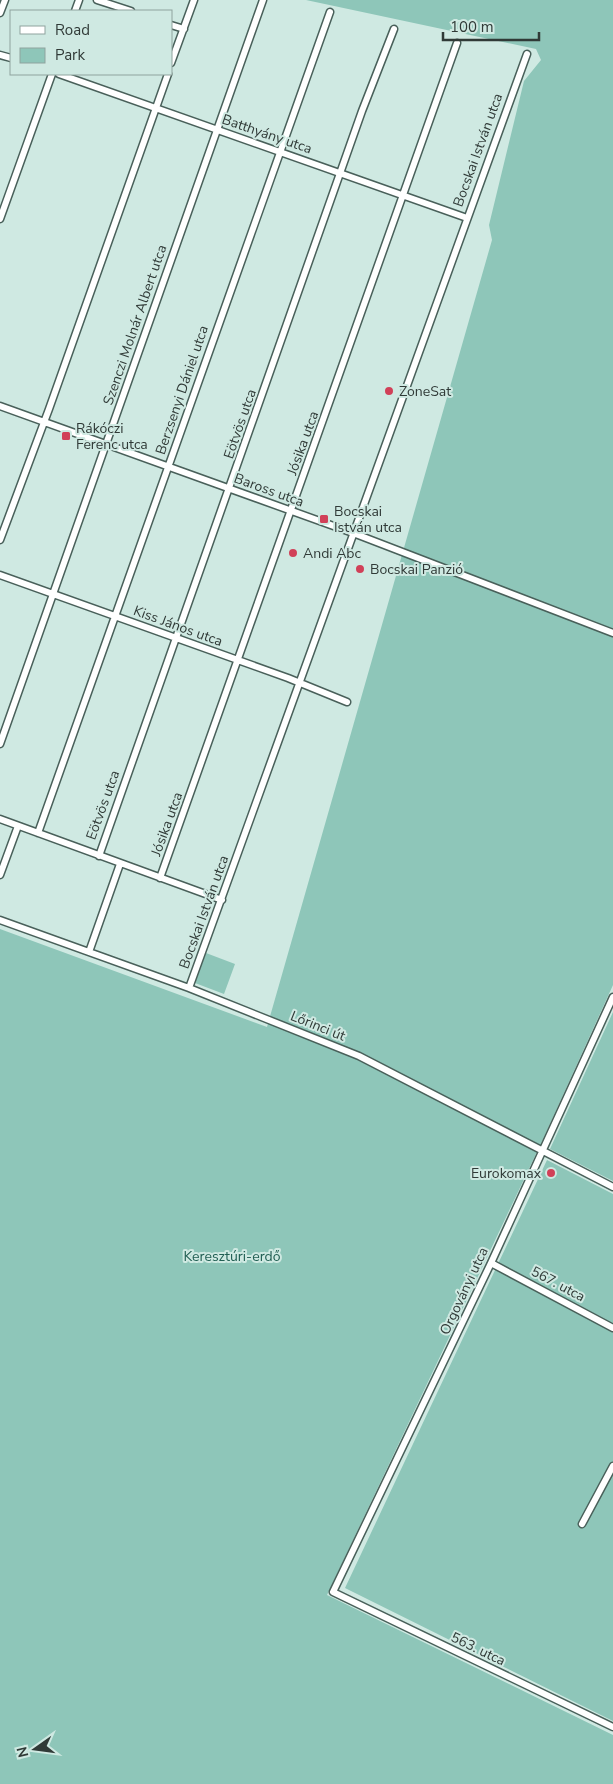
<svg xmlns="http://www.w3.org/2000/svg" width="613" height="1784" font-family="'Nunito Sans',sans-serif">
  <rect width="100%" height="100%" fill="#cfe9e2"/>
  <path fill="#8ec6b9" d="M 306,0 L 613,0 L 613,985 L 544,1137 L 327,1595 L 613,1735 L 613,1784 L 0,1784 L 0,929 L 267,1027 L 492,240 L 489,225 L 524,81 L 541,60 L 536,49 Z
    M 206,953 L 235,964 L 224,994 L 195,983 Z
    M 613,1012 L 613,1181 L 550,1149 Z
    M 547,1160 L 613,1194 L 613,1721 L 345,1588 Z"/>
  <g fill="none" stroke-linecap="round" stroke-linejoin="round">
    <g stroke="#49605a" stroke-width="9">
      <path id="minor" d="M 97,0 L 131,11
        M 75,11 L 79,0
        M 0,13 L 5,0
        M 171,25 L 184,29
        M 0,55 L 11,58
        M 171,63 L 194,0
        M 59,74 L 467,218
        M 0,219 L 52,74
        M 0,406 L 353,533 L 613,633
        M 0,540 L 49,409 L 168,74
        M 0,575 L 288,678 L 347,702
        M 0,744 L 263,0
        M 0,819 L 222,900
        M 38,833 L 330,12
        M 99,856 L 362,111 L 394,29
        M 0,875 L 18,826
        M 160,878 L 457,43
        M 0,920 L 189,988 L 359,1056 L 613,1187
        M 89,952 L 120,864
        M 189,988 L 527,54
        M 613,997 L 491,1263 L 333,1592 L 613,1727
        M 491,1263 L 613,1328
        M 582,1524 L 613,1466"/>
    </g>
    <use href="#minor" stroke="#fff" stroke-width="6"/>
  </g>
  <g fill="#d14058" stroke="#cfe9e2" stroke-width="2">
    <circle cx="389" cy="391" r="5"/>
    <rect x="61" y="431" width="10" height="10" rx="2.5"/>
    <rect x="319" y="514" width="10" height="10" rx="2.5"/>
    <circle cx="293" cy="553" r="5"/>
    <circle cx="360" cy="569" r="5"/>
    <circle cx="551" cy="1173" r="5"/>
  </g>
  <g text-anchor="middle" dominant-baseline="central" stroke-width="4" stroke-linejoin="round" paint-order="stroke">
    <g font-size="14" fill="#303a37" stroke="#cfe9e2">
      <text transform="translate(267 134) rotate(19)">Batthyány utca</text>
      <text transform="translate(478 150) rotate(-70)">Bocskai István utca</text>
      <text transform="translate(135 325) rotate(-71)">Szenczi Molnár Albert utca</text>
      <text transform="translate(182 390) rotate(-71)">Berzsenyi Dániel utca</text>
      <text transform="translate(240 424) rotate(-71)">Eötvös utca</text>
      <text transform="translate(303 443) rotate(-70)">Jósika utca</text>
      <text transform="translate(269 490) rotate(20)">Baross utca</text>
      <text transform="translate(178 626) rotate(20)">Kiss János utca</text>
      <text transform="translate(103 805) rotate(-70)">Eötvös utca</text>
      <text transform="translate(167 824) rotate(-70)">Jósika utca</text>
      <text transform="translate(204 912) rotate(-70)">Bocskai István utca</text>
      <text transform="translate(318 1026) rotate(22)">Lőrinci út</text>
      <text transform="translate(558 1284) rotate(28)">567. utca</text>
      <text transform="translate(464 1291) rotate(-65)">Orgoványi utca</text>
      <text transform="translate(478 1649) rotate(26)">563. utca</text>
    </g>
    <g font-size="14" fill="#303a37" stroke="#cfe9e2" text-anchor="start">
      <text x="399" y="391">ZoneSat</text>
      <text x="76" y="428">Rákóczi<tspan x="76" dy="16">Ferenc utca</tspan></text>
      <text x="334" y="511">Bocskai<tspan x="334" dy="16">István utca</tspan></text>
      <text x="303" y="553">Andi Abc</text>
      <text x="370" y="569">Bocskai Panzió</text>
      <text x="541" y="1173" text-anchor="end">Eurokomax</text>
    </g>
    <g font-size="14" fill="#215f53" stroke="#cfe9e2">
      <text x="232" y="1256">Keresztúri-erdő</text>
    </g>
  </g>
  <rect x="10" y="10" width="162" height="65" fill="#cfe9e2" stroke="#8fa39e"/>
  <rect x="20" y="26" width="25" height="8" fill="#ffffff" stroke="#8fa39e"/>
  <text x="55" y="35" font-size="15" fill="#303a37">Road</text>
  <rect x="20" y="48" width="25" height="15" fill="#8ec6b9" stroke="#8fa39e"/>
  <text x="55" y="60" font-size="15" fill="#303a37">Park</text>
  <g transform="translate(35 1749) rotate(256)" stroke="#cfe9e2" stroke-width="4" paint-order="stroke">
  <path d="M0-4L9 19L0 12L-9 19Z" fill="#303a37"/>
  <text y="-8" font-size="14" font-weight="bold" text-anchor="middle" fill="#303a37">N</text>
  </g>
  <path d="M443 32v8h96v-8" fill="none" stroke="#303a37" stroke-width="2.5"/>
  <text x="450" y="32" font-size="15" fill="#303a37" stroke="#cfe9e2" stroke-width="4" paint-order="stroke">100 m</text>
</svg>
